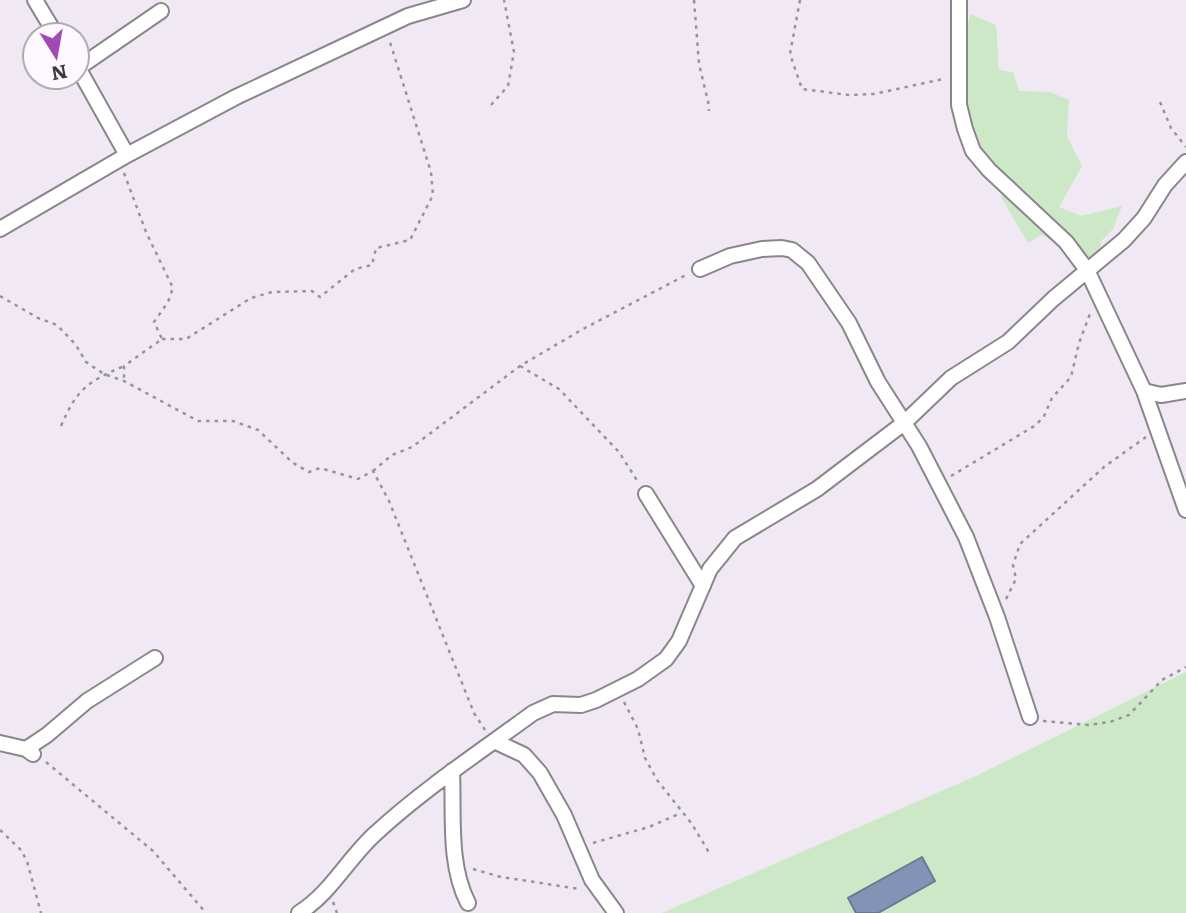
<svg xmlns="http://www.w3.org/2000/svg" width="1186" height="913" font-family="Literata,serif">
  <rect width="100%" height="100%" fill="#f0e9f3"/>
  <path fill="#cde8c7" d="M 970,14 L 996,25 L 999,70 L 1013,72 L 1019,91 L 1050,92 L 1069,100 L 1067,136 L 1082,166 L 1059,207 L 1081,216 L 1122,206 L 1113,229 L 1101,241 L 1100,258 L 1091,265 L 1042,235 L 1028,243 L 1001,197 L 1004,177 L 974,142 L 966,106 L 965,73 L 964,50 Z
    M 1186,672 L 1186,913 L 662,913 L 978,775 Z"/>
  <path fill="#8294b6" stroke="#6d7992" stroke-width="2" d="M 922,857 L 935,881 L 878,913 L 856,913 L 848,898 Z"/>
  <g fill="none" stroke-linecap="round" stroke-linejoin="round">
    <g stroke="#8b858e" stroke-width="18">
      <path id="minor" d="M 35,0 L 56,35
        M 959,0 L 959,105 L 965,129 L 973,151 L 989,170 L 1066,242 L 1087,270 L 1144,391 L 1186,510
        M 77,66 L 127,155
        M 78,68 L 161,11
        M 0,229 L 127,155 L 236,97 L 408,16 L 463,0
        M 700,269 L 730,256 L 762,249 L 782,248 L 792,250 L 808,263 L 849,323 L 878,382 L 919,446 L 966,537 L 997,617 L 1030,717
        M 1144,391 L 1161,395 L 1186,391
        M 646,494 L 703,586
        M 494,741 L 524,755 L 540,773 L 564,815 L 592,880 L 616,913
        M 0,743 L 26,749 L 33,754
        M 26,749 L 47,735 L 87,701 L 155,658
        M 452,771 C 454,815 448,864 468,903
        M 299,913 C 332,892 348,858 376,833 C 425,788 480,752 533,713 L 553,704 L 581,705 L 596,700 L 638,679 L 666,659 L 679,641 L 710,569 L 735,538 L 817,489 L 904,423 L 951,378 L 1008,342 L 1053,299 L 1124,240 L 1144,218 L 1165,185 L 1186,162"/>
    </g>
    <path stroke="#98949b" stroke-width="2.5" stroke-dasharray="3.5 5" stroke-linecap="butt" d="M 694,0 L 699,64 L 708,101 L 709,111
      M 800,0 L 790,54 L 802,89 L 849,95 L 874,94 L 943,79
      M 1160,102 L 1171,128 L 1186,147
      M 491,105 L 508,86 L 514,52 L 504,0
      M 124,173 L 146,232 L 173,288 L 168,302 L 154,322 L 162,339 L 124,366 L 124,381
      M 0,296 L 38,318 L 57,325 L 76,345 L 86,362 L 104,374 L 124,381 L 198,421 L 233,421 L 258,430 L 293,463 L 309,472 L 320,468 L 358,479 L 373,471 L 389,501 L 474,713 L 485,730
      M 162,339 L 186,339 L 251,298 L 272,292 L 312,291 L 320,297 L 355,269 L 372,265 L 376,248 L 410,240 L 433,195 L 431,172 L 389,39
      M 520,366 L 559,389 L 619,452 L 638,482
      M 61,426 C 77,389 87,382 124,366
      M 373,471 L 392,455 L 412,447 L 520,366 L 583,329 L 686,275
      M 951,476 L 1036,425 L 1044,416 L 1052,398 L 1071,377 L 1079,343 L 1091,311
      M 1006,599 L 1016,579 L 1013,565 L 1020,544 L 1104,467 L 1146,437
      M 624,702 L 638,729 L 645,758 L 657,780 L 692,824 L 711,856
      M 1043,721 L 1088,725 L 1110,722 L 1129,715 L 1162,680 L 1186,667
      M 46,762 L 153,851 L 206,913
      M 0,830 L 21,850 L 27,861 L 41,913
      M 593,843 L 649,827 L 681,813
      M 473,869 L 501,877 L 580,889
      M 333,902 L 337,913"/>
    <use href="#minor" stroke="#fff" stroke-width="14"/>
  </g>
  <g transform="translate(56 56) rotate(169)"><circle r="33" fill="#fcf8fe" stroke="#afacb1" stroke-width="2"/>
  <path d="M0-5L12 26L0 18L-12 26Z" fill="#a14ab6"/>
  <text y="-10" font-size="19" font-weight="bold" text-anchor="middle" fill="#3c3a3e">N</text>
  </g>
</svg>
